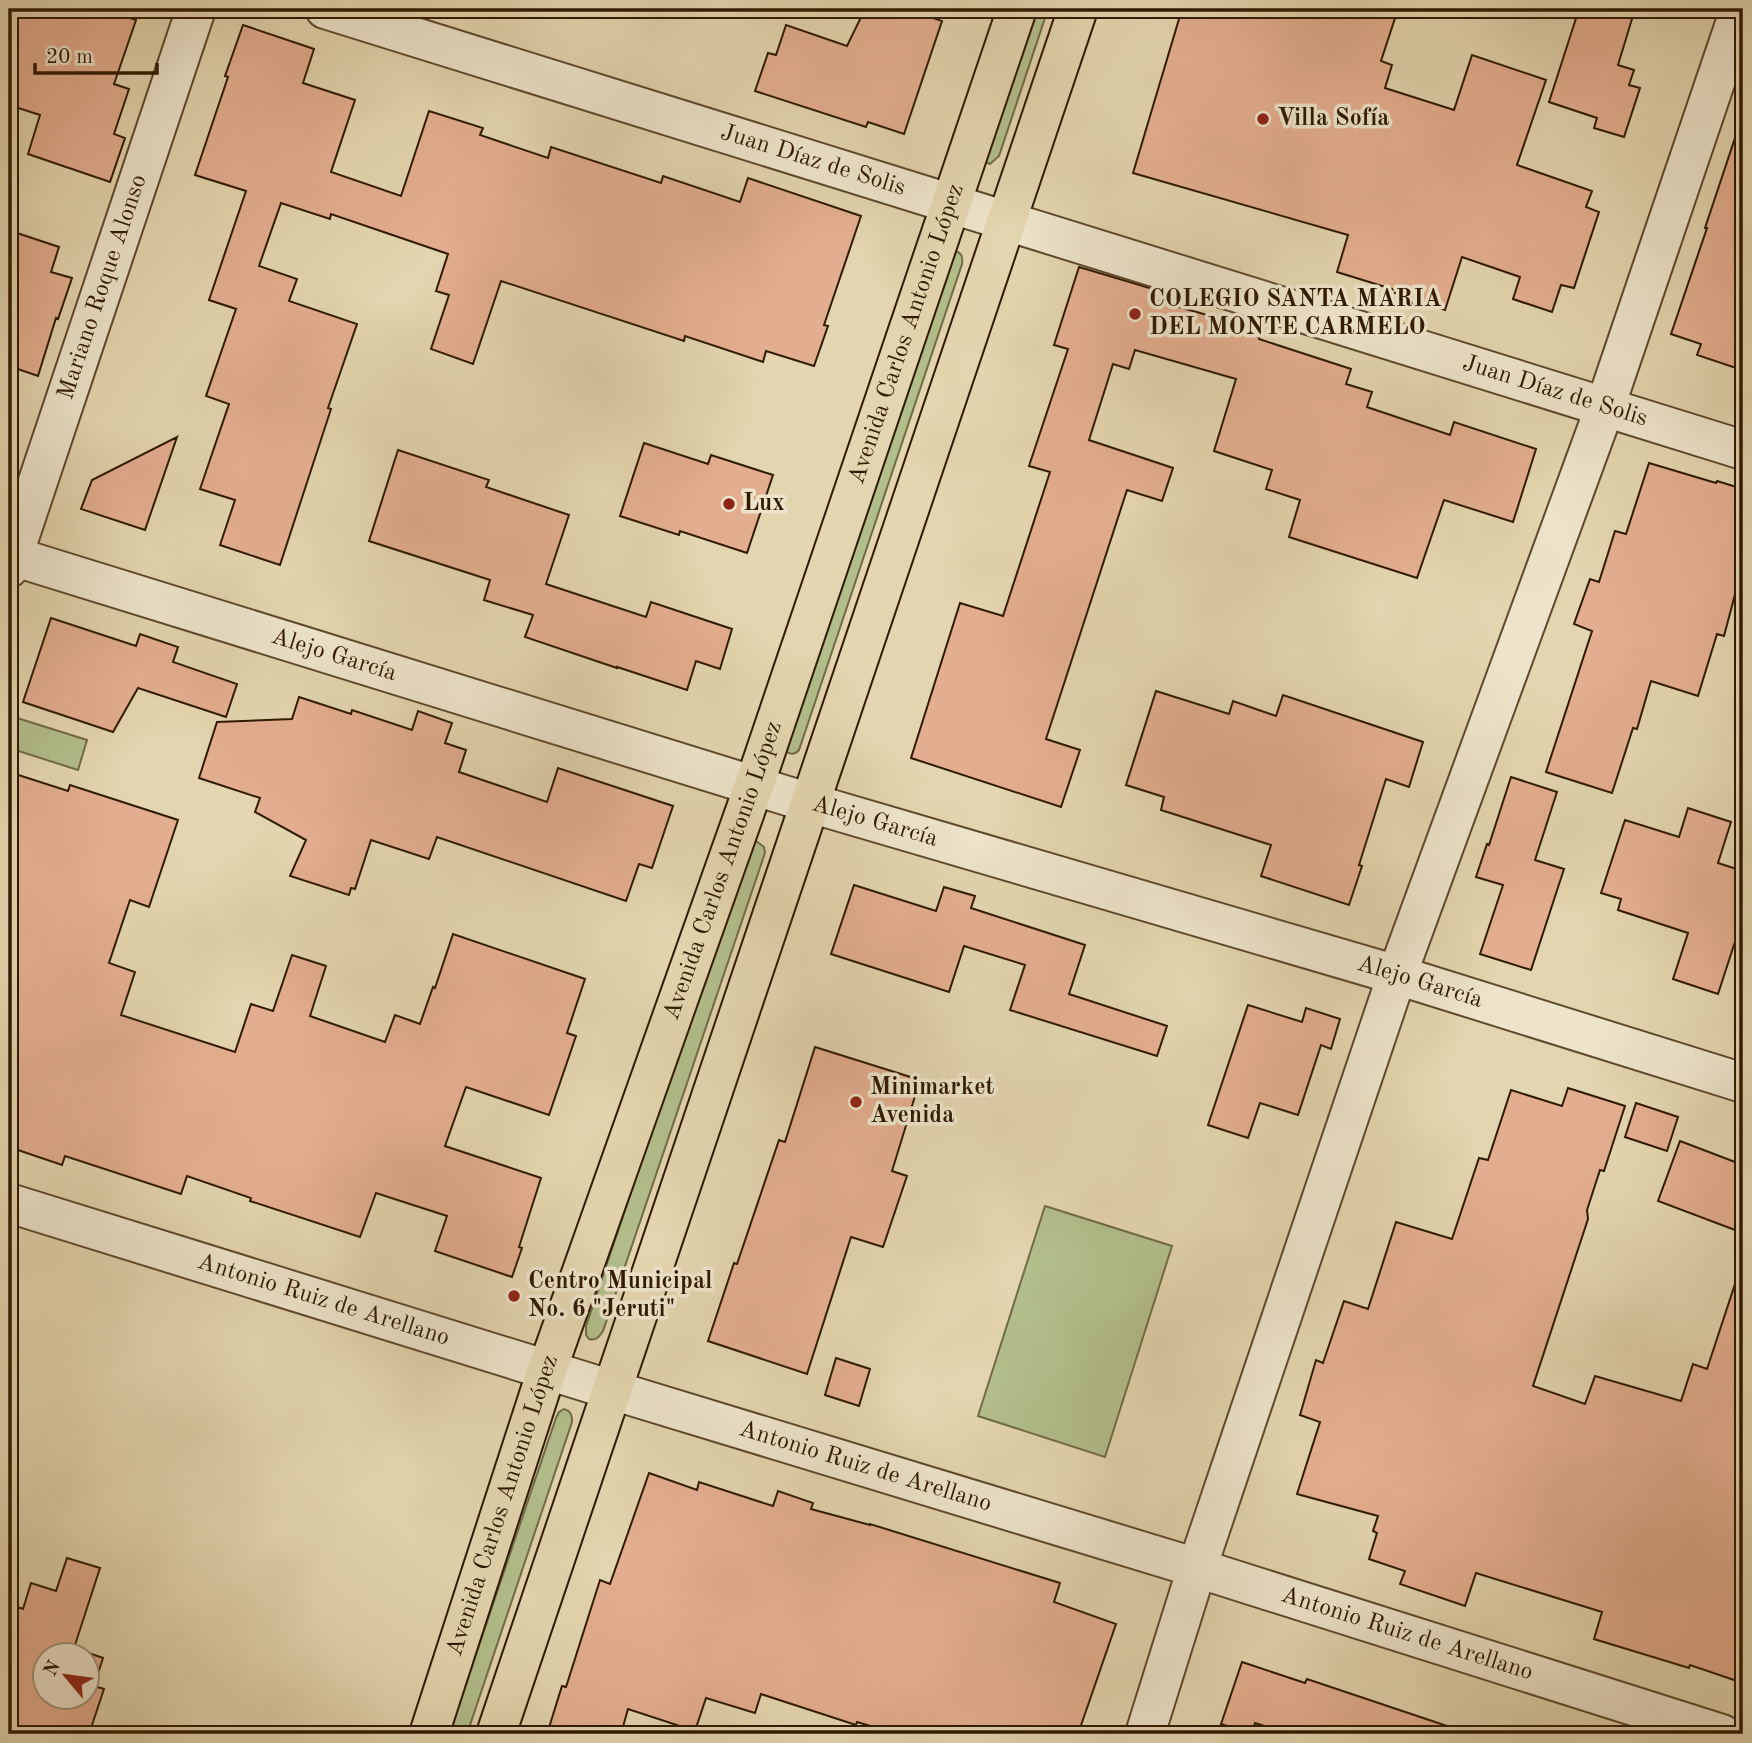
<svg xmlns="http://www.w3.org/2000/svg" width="1752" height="1743" font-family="'Old Standard TT',serif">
  <rect width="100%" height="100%" fill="#e3d5af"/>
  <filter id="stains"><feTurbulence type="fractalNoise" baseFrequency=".00286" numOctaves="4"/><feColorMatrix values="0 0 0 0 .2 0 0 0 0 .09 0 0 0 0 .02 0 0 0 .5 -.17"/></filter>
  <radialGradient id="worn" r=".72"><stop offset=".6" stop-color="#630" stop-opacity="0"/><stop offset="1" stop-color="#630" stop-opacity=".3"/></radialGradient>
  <path fill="#b2be8c" stroke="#716c46" stroke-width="2" d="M 1029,9 L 1048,9 L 999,156 L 990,164 L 985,162 Z
    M 955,251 C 962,253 963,257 962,264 L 799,750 C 794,756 787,754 783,748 Z
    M 14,717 L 87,740 L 78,770 L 9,748 L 9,733 Z
    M 756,841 L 764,847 L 765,853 L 603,1331 C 599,1337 596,1341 589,1339 L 586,1335 L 586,1326 L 747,848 Z
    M 1045,1206 L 1172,1246 L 1105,1457 L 978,1416 Z
    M 564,1409 C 571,1411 572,1415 572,1422 L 467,1734 L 449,1734 L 556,1418 L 559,1412 Z"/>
  <path fill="#e3ae8f" stroke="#301a00" stroke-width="2" fill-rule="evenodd" d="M 9,9 L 104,9 L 136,20 L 114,84 L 129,89 L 114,134 L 125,138 L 110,182 L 28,154 L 40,115 L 9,105 Z
    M 865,9 L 907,9 L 942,21 L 904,134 L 868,122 L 866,127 L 755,91 L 768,53 L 776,55 L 786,25 L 847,46 Z
    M 1182,9 L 1398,9 L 1381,61 L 1392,65 L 1385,88 L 1454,110 L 1472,55 L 1546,80 L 1517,165 L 1592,191 L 1586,207 L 1599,212 L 1574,288 L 1561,285 L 1552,312 L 1513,299 L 1520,277 L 1462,257 L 1445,310 L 1395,293 L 1395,290 L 1337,272 L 1348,235 L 1133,173 Z
    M 1579,9 L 1635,9 L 1618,65 L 1634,70 L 1629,85 L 1640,88 L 1624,137 L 1594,128 L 1597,118 L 1549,102 Z
    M 243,25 L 314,49 L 303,83 L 355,100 L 331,172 L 401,196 L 429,111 L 483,128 L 480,135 L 548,158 L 551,147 L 661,183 L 663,176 L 740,202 L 748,178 L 861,216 L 824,325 L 828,326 L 814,366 L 766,351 L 763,362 L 685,336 L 684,341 L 501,281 L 473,364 L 431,349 L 449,295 L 436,291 L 448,254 L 331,214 L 330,219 L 281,203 L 259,266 L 297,279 L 289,301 L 357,324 L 328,408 L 331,409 L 280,565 L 220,545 L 235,500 L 200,489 L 229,404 L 206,396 L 236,309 L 209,300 L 246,191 L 195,175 L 228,77 L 225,76 Z
    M 1737,132 L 1743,133 L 1743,345 L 1736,368 L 1697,355 L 1701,344 L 1671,334 L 1707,228 L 1705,228 Z
    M 17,233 L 59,247 L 51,272 L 72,278 L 58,319 L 56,318 L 38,376 L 9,366 L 9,258 Z
    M 1079,267 L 1153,289 L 1150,299 L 1261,330 L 1259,339 L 1351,369 L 1346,384 L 1372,392 L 1367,407 L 1450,435 L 1454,422 L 1536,449 L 1513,522 L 1444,500 L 1417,578 L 1289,537 L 1300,500 L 1266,489 L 1272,470 L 1214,451 L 1236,379 L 1135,350 L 1129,369 L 1113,364 L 1089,440 L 1173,468 L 1162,501 L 1127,490 L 1046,739 L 1080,750 L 1061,807 L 911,758 L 960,603 L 1003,616 L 1050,472 L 1029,466 L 1068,349 L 1054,345 Z
    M 177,437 L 145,530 L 81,509 L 92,480 Z
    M 644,443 L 708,464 L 711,455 L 773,475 L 747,553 L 680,531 L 679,535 L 620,516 Z
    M 398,450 L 489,480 L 486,487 L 569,515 L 546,584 L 646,617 L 651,602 L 732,629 L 720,669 L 696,661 L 687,690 L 617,667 L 617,668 L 525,637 L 533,615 L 484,600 L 490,580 L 369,541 Z
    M 1649,463 L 1716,483 L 1717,481 L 1743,489 L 1743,564 L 1724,636 L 1717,634 L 1698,696 L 1651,681 L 1637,729 L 1633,728 L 1612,793 L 1546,772 L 1592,631 L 1574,624 L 1590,579 L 1599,582 L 1615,531 L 1626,534 Z
    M 51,618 L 136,646 L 140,634 L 178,647 L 173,662 L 237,684 L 226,717 L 138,688 L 113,732 L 23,702 Z
    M 1156,691 L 1229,714 L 1233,701 L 1276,716 L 1283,695 L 1423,742 L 1409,787 L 1386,779 L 1359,865 L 1362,866 L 1349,905 L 1261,876 L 1271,845 L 1161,810 L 1164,797 L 1126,785 Z
    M 299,697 L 351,714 L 352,710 L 412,730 L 418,711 L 452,723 L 445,743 L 466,750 L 459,772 L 547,802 L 558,768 L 673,806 L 652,868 L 639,864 L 626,901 L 437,837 L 429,859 L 371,840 L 355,889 L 351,888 L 349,895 L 290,876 L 306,840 L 255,812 L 260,798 L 199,778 L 217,722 L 292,719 Z
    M 9,772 L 68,791 L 70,785 L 178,820 L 149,907 L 130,900 L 109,963 L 135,972 L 121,1015 L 235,1052 L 251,1004 L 273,1011 L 292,955 L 326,966 L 310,1016 L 385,1042 L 395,1015 L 420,1024 L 433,987 L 435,988 L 453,934 L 585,979 L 567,1033 L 576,1036 L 549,1115 L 466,1087 L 445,1146 L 541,1178 L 519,1247 L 522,1248 L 512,1277 L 435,1251 L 447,1216 L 376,1193 L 360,1237 L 250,1201 L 251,1198 L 187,1176 L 181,1194 L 65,1156 L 62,1165 L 9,1147 Z
    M 1511,777 L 1557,792 L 1535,860 L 1564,869 L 1531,970 L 1480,954 L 1503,885 L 1476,877 L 1487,844 L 1489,845 Z
    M 1688,808 L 1731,822 L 1718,863 L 1743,871 L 1743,917 L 1718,994 L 1673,979 L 1688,933 L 1618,910 L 1621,899 L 1601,893 L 1625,820 L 1679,837 Z
    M 854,885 L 936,911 L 944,887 L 975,896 L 971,908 L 1085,945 L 1069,994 L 1167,1026 L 1157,1056 L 1010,1010 L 1025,965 L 964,946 L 949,992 L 831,954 Z
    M 1248,1005 L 1302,1022 L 1306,1008 L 1340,1019 L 1331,1049 L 1321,1045 L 1298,1115 L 1260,1103 L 1248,1138 L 1208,1125 Z
    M 815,1047 L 920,1080 L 892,1171 L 907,1176 L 883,1247 L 851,1237 L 807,1374 L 708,1341 L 734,1263 L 737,1264 L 779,1140 L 785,1142 Z
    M 1568,1088 L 1625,1106 L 1604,1171 L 1600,1170 L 1587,1210 L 1588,1219 L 1533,1386 L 1585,1404 L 1595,1376 L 1681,1401 L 1693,1364 L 1707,1369 L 1737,1278 L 1743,1279 L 1743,1683 L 1690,1665 L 1689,1668 L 1594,1639 L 1602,1612 L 1476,1573 L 1465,1606 L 1400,1584 L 1405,1571 L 1369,1559 L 1377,1533 L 1373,1531 L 1378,1516 L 1297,1494 L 1320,1422 L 1300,1415 L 1316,1360 L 1323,1363 L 1344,1301 L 1368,1309 L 1396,1222 L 1452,1239 L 1479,1158 L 1488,1160 L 1511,1090 L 1562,1106 Z
    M 1636,1103 L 1678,1117 L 1667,1151 L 1625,1137 Z
    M 1680,1141 L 1743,1165 L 1743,1233 L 1658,1201 Z
    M 836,1358 L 870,1369 L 859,1406 L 825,1395 Z
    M 649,1473 L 697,1490 L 699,1482 L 773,1506 L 778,1491 L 813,1503 L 811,1509 L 870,1525 L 870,1524 L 1060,1583 L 1054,1602 L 1116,1624 L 1078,1734 L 897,1734 L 857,1722 L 856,1725 L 761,1694 L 755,1713 L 706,1698 L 695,1731 L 628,1709 L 621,1734 L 547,1734 L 562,1686 L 566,1687 L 600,1580 L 610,1584 Z
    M 67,1558 L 100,1568 L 74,1648 L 103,1658 L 94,1686 L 104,1689 L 89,1734 L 9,1734 L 9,1604 L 23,1609 L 31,1583 L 56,1591 ZM 46,1656 L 88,1656 L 88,1698 L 46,1698 Z
    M 1242,1662 L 1305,1683 L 1307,1679 L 1453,1728 L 1452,1734 L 1290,1734 L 1255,1723 L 1251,1734 L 1221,1724 Z"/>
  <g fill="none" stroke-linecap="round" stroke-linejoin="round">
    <g stroke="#5d492c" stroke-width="42">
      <g id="minor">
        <path id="s1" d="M 325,9 L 1743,450"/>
        <path id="s2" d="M 9,555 L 810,803 L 1397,975 L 1743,1083"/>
        <path id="s3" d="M 9,568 L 196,9"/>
        <path id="s4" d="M 9,1203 L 612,1390 L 1197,1568 L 1722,1734"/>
        <path d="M 1145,1734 L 1197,1568 L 1397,975 L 1605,407 L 1740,9"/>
      </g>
    </g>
    <g stroke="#301a00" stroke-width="42">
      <g id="major">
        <path id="s5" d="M 429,1734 L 547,1370 L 754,786 L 1017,9"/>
        <path d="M 496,1734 L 1078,9"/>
      </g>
    </g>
    <use href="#minor" stroke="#ede4cb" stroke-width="38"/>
    <use href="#major" stroke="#e3d5af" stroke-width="38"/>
  </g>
  <g fill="#8f2418" stroke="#ede4cb" stroke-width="2.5">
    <circle cx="1263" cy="119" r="7"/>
    <circle cx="1135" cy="314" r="7"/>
    <circle cx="729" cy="504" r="7"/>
    <circle cx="856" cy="1102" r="7"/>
    <circle cx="514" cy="1296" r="7"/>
  </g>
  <g text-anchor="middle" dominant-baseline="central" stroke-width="7" stroke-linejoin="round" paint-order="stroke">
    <g font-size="24" font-weight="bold" fill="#301a00" stroke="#ede4cb" text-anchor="start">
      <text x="1277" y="119">Villa Sofía</text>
      <text x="1149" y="300">COLEGIO SANTA MARIA<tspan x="1149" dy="28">DEL MONTE CARMELO</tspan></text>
      <text x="743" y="504">Lux</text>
      <text x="870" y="1088">Minimarket<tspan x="870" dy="28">Avenida</tspan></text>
      <text x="528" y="1282">Centro Municipal<tspan x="528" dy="28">No. 6 "Jeruti"</tspan></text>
    </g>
    <g font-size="24" fill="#301a00" stroke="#ede4cb">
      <text stroke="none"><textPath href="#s1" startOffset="511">Juan Díaz de Solis</textPath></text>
      <text stroke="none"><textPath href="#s3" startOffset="296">Mariano Roque Alonso</textPath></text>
      <text stroke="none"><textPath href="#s5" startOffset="1479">Avenida Carlos Antonio López</textPath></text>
      <text stroke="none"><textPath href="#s1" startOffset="1288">Juan Díaz de Solis</textPath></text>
      <text stroke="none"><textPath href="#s2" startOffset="340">Alejo García</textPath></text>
      <text stroke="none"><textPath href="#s2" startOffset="906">Alejo García</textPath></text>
      <text stroke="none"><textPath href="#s5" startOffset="912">Avenida Carlos Antonio López</textPath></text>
      <text stroke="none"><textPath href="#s2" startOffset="1474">Alejo García</textPath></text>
      <text stroke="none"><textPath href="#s4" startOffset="329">Antonio Ruiz de Arellano</textPath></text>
      <text stroke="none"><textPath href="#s4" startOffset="896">Antonio Ruiz de Arellano</textPath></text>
      <text stroke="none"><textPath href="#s5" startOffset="240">Avenida Carlos Antonio López</textPath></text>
      <text stroke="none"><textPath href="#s4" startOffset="1463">Antonio Ruiz de Arellano</textPath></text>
    </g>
  </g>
  <rect width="1752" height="1743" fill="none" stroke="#e3d5af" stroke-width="35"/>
  <rect x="10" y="10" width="1731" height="1722" fill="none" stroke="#301a00" stroke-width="3.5"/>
  <rect x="18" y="18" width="1717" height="1708" fill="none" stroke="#301a00" stroke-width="2"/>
  <g transform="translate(66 1676) rotate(299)"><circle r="33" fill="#ede4cb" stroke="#a1937a" stroke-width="2"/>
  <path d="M0-5L12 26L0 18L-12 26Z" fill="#8f2418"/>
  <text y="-10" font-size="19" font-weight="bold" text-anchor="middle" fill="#301a00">N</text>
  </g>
  <path d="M35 63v10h122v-10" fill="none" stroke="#301a00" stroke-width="3.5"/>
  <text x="46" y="63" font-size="21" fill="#301a00" stroke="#ede4cb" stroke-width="5" paint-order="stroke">20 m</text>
  <rect width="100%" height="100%" filter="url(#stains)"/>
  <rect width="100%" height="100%" fill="url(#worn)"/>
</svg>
